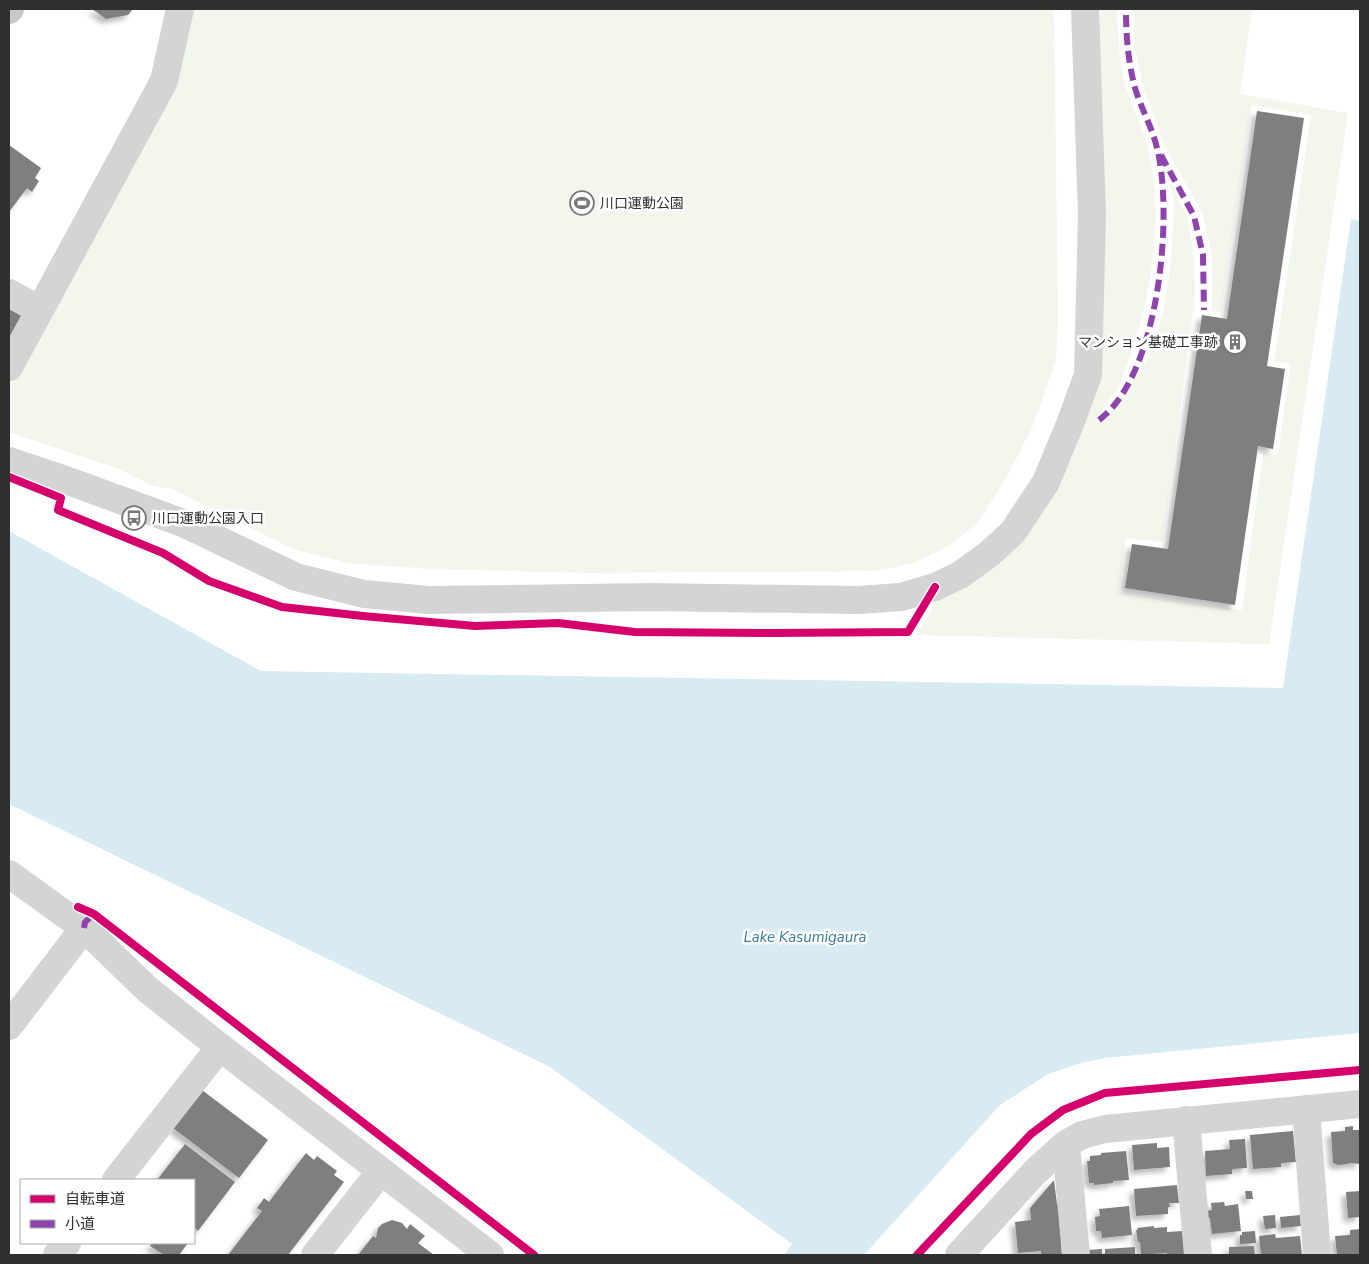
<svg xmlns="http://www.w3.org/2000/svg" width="1369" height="1264" font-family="'Nunito Sans','Noto Sans JP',sans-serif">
  <defs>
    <filter id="shadow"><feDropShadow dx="-4.5" dy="4.5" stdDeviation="2.5" flood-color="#0004"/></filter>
  </defs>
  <rect width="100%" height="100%" fill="#fff"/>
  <path fill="#f2f6ec" d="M 189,9 L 1054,9 L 1058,321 L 1056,360 L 1033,426 L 1006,478 L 977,524 L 947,547 L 914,563 L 876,571 L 589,573 L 429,569 L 347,563 L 293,549 L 172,489 L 150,485 L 122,470 L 9,432 L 9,387 L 171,86 Z
    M 1094,9 L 1117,9 C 1118,36 1119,62 1126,88 C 1132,108 1143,128 1148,149 C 1165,212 1151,301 1128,361 C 1125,369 1123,379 1119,386 C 1111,399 1100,410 1094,424 L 1107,419 L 1150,356 L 1163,314 L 1171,263 L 1174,200 L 1166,173 L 1188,220 L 1194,257 L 1195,296 L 1163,542 L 1126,538 L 1119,592 L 1242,610 L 1263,453 L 1278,455 L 1291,364 L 1274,362 L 1311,115 L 1252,105 L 1221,313 L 1212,311 L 1212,255 L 1202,213 L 1165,146 L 1143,86 L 1134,45 L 1134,9 L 1252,9 L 1240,94 L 1348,113 L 1269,644 L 916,635 L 942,593 L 965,582 L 1079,428 Z"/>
  <path fill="#d8ebf3" d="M 1351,219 L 1360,221 L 1360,1033 L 1105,1058 L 1081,1063 L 1048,1074 L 1000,1105 L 864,1255 L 784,1255 L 792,1244 L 550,1067 L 9,804 L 9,531 L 261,671 L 1283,688 Z"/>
  <path fill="#7f7f7f" filter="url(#shadow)" d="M 92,9 L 133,9 L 128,15 L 106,19 Z
    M 1257,111 L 1304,118 L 1267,366 L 1285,369 L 1273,449 L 1258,446 L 1235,605 L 1125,588 L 1132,544 L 1168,549 L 1202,315 L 1227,319 Z
    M 9,145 L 41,168 L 35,178 L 39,181 L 32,192 L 27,188 L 9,212 Z
    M 9,309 L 22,316 L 9,339 Z
    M 202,1090 L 268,1140 L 239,1178 L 173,1128 Z
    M 1353,1126 L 1353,1130 L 1360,1130 L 1360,1164 L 1348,1163 L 1348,1164 L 1338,1165 L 1333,1163 L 1331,1132 L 1345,1131 L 1345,1127 Z
    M 1293,1131 L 1296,1162 L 1281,1163 L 1281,1167 L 1253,1169 L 1250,1135 Z
    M 1245,1139 L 1247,1168 L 1232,1169 L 1232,1174 L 1206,1176 L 1205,1151 L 1230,1149 L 1229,1140 Z
    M 1157,1143 L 1157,1148 L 1169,1147 L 1170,1167 L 1134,1170 L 1132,1145 Z
    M 185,1144 L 235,1182 L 198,1231 L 194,1227 L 194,1180 L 157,1180 Z
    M 1126,1151 L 1129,1180 L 1113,1181 L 1113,1183 L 1094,1185 L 1094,1183 L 1089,1183 L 1087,1161 L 1090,1161 L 1090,1156 L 1101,1155 L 1101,1153 Z
    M 306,1153 L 314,1160 L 317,1156 L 337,1171 L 334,1175 L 344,1182 L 288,1255 L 228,1255 L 262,1211 L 257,1208 L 264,1198 L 269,1202 Z
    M 1054,1180 L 1057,1204 L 1059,1204 L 1062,1255 L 1041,1255 L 1041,1251 L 1018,1253 L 1015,1222 L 1031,1220 L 1030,1208 Z
    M 1177,1185 L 1179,1203 L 1169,1203 L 1170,1207 L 1168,1207 L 1168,1214 L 1136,1216 L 1134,1189 Z
    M 1245,1191 L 1252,1191 L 1253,1199 L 1246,1199 Z
    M 1360,1191 L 1360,1217 L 1348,1218 L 1346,1192 Z
    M 1224,1202 L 1225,1206 L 1238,1204 L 1241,1231 L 1212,1234 L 1210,1218 L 1207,1218 L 1206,1211 L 1212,1210 L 1211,1203 Z
    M 1129,1206 L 1132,1235 L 1102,1238 L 1101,1231 L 1096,1231 L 1095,1217 L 1100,1216 L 1099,1209 Z
    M 1275,1215 L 1276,1228 L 1265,1229 L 1263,1216 Z
    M 1300,1215 L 1301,1226 L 1281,1228 L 1280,1217 Z
    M 392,1220 L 402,1223 L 407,1229 L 410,1224 L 425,1236 L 418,1243 L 434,1255 L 358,1255 L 373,1236 L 376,1238 L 378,1228 L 382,1224 Z
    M 1154,1226 L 1154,1228 L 1167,1227 L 1167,1232 L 1183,1231 L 1185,1254 L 1167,1255 L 1167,1253 L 1141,1255 L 1140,1242 L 1138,1242 L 1136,1230 L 1138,1230 L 1137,1228 Z
    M 1360,1229 L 1360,1255 L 1337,1255 L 1335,1236 L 1350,1235 L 1350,1230 Z
    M 1255,1231 L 1256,1243 L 1240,1244 L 1240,1235 L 1242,1235 L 1242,1232 Z
    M 1275,1234 L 1276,1238 L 1300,1236 L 1302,1255 L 1261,1255 L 1259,1236 Z
    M 152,1243 L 188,1243 L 179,1255 L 164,1255 L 150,1246 Z
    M 1254,1246 L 1255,1255 L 1229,1255 L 1229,1247 Z
    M 1135,1247 L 1135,1255 L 1105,1255 L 1105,1249 Z
    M 1102,1249 L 1102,1254 L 1088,1255 L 1087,1250 Z"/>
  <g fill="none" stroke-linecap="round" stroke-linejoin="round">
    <path stroke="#d4d4d4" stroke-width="28" d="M 9,293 L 40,310
      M 9,367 L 164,81 L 180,9
      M 9,461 L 63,479 L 183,523 L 296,577 L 364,594 L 428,600 L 652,597 L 858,600 L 901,597 L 935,587 L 960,575 L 989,554 L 1013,532 L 1046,482 L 1070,424 L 1088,375 L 1092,215 L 1085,9
      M 9,874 L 84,928 L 147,989 L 220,1047 L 490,1255
      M 9,1026 L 84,928
      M 1306,1109 L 1317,1255
      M 1186,1120 L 1198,1255
      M 1066,1144 L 1076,1255
      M 116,1180 L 220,1047
      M 57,1255 L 67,1243
      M 315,1255 L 381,1171
      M 959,1255 L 1035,1172 L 1066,1144 L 1082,1135 L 1105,1129 L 1360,1104"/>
    <path stroke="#c8c8c8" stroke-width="28" d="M 9,10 L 10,9"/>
    <path stroke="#8e44ad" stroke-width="6" stroke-dasharray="12 6" stroke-linecap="butt" d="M 1161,155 L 1194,216 L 1203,255 L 1204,310
      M 1099,420 C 1159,376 1174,216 1157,148 C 1152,127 1141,108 1135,88 C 1128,61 1126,36 1126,9
      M 84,928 L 85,922 L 94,914"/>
    <g stroke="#fff" stroke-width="11">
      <path id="cycleway" d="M 9,477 L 61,498 L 58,510 L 163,553 L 209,581 L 282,607 L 363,616 L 475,626 L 558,623 L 635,632 L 771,633 L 908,632 L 935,587
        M 78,907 L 94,914 L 534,1255
        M 917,1255 L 1031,1134 L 1063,1110 L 1105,1093 L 1360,1070"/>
    </g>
    <use href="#cycleway" stroke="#d6006c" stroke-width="8"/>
  </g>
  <defs>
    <g id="stadium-ring" transform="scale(1.25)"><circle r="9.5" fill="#fff" stroke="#787878" stroke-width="1.5"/><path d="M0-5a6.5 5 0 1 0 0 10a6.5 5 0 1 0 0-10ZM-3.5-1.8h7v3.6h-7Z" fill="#787878"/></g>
    <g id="building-ring" transform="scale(1.25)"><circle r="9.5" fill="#fff" stroke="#787878" stroke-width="1.5"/><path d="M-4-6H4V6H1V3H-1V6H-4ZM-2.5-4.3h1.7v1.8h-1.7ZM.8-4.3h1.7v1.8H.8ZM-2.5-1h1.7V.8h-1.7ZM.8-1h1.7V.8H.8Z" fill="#787878"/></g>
    <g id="bus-ring" transform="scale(1.25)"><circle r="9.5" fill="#fff" stroke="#787878" stroke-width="1.5"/><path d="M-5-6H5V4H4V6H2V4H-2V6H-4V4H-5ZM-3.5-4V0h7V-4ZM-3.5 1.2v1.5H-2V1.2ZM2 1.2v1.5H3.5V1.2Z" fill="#787878"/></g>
  </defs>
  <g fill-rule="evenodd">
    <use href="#stadium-ring" x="582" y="203"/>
    <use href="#building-ring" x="1235" y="342"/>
    <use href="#bus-ring" x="134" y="518"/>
  </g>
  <g text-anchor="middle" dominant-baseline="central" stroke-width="5" stroke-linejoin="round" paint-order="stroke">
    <g font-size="14" fill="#303030" stroke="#fff" text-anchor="start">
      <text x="600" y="203">川口運動公園</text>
      <text x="1218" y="342" text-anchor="end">マンション基礎工事跡</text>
      <text x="152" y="518">川口運動公園入口</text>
    </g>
    <g font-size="15" font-style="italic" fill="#387c98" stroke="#fff">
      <text x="805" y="937">Lake Kasumigaura</text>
    </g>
  </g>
  <rect width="1369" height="1264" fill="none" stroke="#303030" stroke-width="20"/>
  <rect x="20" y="1179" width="175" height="65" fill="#ffffff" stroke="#acacac"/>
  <rect x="30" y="1195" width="25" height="8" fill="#d6006c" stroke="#acacac"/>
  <text x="65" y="1204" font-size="15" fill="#303030">自転車道</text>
  <rect x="30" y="1220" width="25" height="8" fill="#8e44ad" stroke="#acacac"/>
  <text x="65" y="1229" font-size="15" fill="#303030">小道</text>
</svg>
